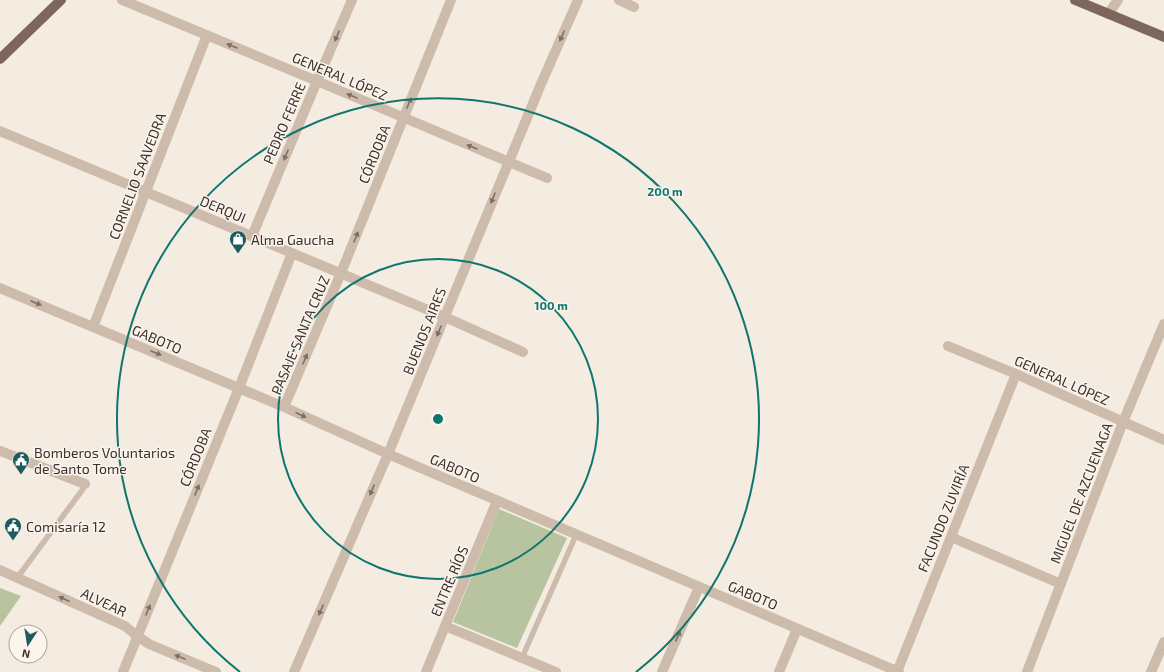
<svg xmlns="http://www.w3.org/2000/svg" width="1164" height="672" font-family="'Exo 2',sans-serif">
  <rect width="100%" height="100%" fill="#f4ebe1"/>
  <path fill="#b8c4a0" d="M 499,509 L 567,538 L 517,648 L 453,622 Z
    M 0,588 L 21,596 L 0,626 Z"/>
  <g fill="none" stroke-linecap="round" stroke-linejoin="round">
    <path stroke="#cdbbac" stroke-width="5.5" d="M 17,578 L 83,489
      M 522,658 L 576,535"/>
    <path stroke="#cdbbac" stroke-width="10" d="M 122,0 L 317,81 L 547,178
      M 619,0 L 634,7
      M 0,131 L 445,317 L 523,352
      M 252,236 L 317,81 L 352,0
      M 0,288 L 284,407 L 388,454 L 899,672
      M 93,327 L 207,35
      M 948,346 L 1016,374 L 1164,440
      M 284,407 L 341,273 L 451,0
      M 0,451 L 85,484
      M 951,537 L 1061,584
      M 0,570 L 125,626 L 137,636 L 149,644 L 216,672
      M 445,626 L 556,672
      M 123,672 L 239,388 L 292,253
      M 294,672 L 388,454 L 541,84 L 578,0
      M 426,672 L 497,501
      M 662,672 L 699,587
      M 779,672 L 797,629
      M 897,672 L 1016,374
      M 1027,672 L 1123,422 L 1164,324
      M 1151,672 L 1164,642"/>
    <path stroke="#cdbbac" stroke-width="10" d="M 1108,14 L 1118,0"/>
    <path stroke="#7d675c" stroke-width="10" d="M 1075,0 L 1164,37
      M 0,59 L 61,0"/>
  </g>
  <defs><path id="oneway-solid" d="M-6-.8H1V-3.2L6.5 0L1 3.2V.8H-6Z"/></defs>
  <g fill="#7d6f65">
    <use href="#oneway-solid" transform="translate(337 36) rotate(114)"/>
    <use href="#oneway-solid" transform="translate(562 36) rotate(114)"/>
    <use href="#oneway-solid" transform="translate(232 46) rotate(-158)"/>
    <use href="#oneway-solid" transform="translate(352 96) rotate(-157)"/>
    <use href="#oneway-solid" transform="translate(409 103) rotate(-68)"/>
    <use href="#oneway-solid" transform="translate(472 147) rotate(-157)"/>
    <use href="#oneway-solid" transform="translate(286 155) rotate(113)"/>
    <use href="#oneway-solid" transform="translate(493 198) rotate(112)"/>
    <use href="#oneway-solid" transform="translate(356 237) rotate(-68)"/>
    <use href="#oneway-solid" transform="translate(36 303) rotate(23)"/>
    <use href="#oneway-solid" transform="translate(439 331) rotate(113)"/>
    <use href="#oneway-solid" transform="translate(156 353) rotate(23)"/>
    <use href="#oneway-solid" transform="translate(305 359) rotate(-67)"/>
    <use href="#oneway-solid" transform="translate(301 415) rotate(24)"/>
    <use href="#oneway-solid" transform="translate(197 490) rotate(-68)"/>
    <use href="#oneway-solid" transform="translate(372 490) rotate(113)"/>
    <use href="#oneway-solid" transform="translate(64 599) rotate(-156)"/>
    <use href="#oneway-solid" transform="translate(148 610) rotate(-68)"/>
    <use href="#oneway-solid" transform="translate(321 610) rotate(113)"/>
    <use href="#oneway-solid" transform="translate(678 636) rotate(-67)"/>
    <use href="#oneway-solid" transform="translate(180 657) rotate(-158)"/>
  </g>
  <g fill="none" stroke="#0f766e" stroke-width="2">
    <circle cx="438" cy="419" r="160"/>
    <path d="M240 672A321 321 0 1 1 636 672"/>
  </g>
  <defs>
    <g id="shop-pin" transform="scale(0.9)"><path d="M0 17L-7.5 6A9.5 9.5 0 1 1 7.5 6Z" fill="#1f5a5e" stroke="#fbf5ee"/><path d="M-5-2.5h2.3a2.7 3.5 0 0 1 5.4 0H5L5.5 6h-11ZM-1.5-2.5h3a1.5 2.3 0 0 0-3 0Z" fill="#fff"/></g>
    <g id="civic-pin" transform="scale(0.9)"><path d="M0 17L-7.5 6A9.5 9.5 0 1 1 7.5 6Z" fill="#1f5a5e" stroke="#fbf5ee"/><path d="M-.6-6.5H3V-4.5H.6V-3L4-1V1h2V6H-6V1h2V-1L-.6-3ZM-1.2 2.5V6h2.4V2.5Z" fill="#fff"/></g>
  </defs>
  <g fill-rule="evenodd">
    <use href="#shop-pin" x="238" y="239"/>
    <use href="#civic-pin" x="21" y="460"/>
    <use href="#civic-pin" x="13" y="526"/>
  </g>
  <g text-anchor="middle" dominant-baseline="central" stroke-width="3" stroke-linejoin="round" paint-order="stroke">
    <g font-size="14" fill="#3b302b" stroke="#fbf5ee">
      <text transform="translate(340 76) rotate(23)">GENERAL LÓPEZ</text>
      <text transform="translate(284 123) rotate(-67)">PEDRO FERRE</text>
      <text transform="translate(374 154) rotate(-68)">CÓRDOBA</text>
      <text transform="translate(137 176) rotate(-69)">CORNELIO SAAVEDRA</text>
      <text transform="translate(223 209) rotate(23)">DERQUI</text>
      <text transform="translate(424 331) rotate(-68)">BUENOS AIRES</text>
      <text transform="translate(300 335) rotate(-67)">PASAJE SANTA CRUZ</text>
      <text transform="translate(157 339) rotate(23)">GABOTO</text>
      <text transform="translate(1062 380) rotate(24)">GENERAL LÓPEZ</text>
      <text transform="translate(195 457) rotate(-68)">CÓRDOBA</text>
      <text transform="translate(455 468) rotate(23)">GABOTO</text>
      <text transform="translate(1081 493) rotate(-69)">MIGUEL DE AZCUENAGA</text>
      <text transform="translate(943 518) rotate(-68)">FACUNDO ZUVIRÍA</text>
      <text transform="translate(449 581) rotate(-67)">ENTRE RÍOS</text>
      <text transform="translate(753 595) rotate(23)">GABOTO</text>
      <text transform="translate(104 602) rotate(25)">ALVEAR</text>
    </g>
    <g font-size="14" fill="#3b302b" stroke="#fbf5ee" text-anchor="start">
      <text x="251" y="239">Alma Gaucha</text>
      <text x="34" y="452">Bomberos Voluntarios<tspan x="34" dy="16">de Santo Tome</tspan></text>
      <text x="26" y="526">Comisaría 12</text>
    </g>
  </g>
  <circle cx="438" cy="419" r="6" fill="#0f766e" stroke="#fbf5ee" stroke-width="2"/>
  <g font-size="12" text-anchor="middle" font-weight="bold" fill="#0f766e" stroke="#fbf5ee" stroke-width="3" stroke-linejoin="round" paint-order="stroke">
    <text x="665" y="196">200 m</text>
    <text x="551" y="310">100 m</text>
  </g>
  <g transform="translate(28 644) rotate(192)"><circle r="19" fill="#fbf5ee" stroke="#aea6a0"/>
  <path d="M0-3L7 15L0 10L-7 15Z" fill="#1f5a5e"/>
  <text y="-6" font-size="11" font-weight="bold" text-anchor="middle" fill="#3b302b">N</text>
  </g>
</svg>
